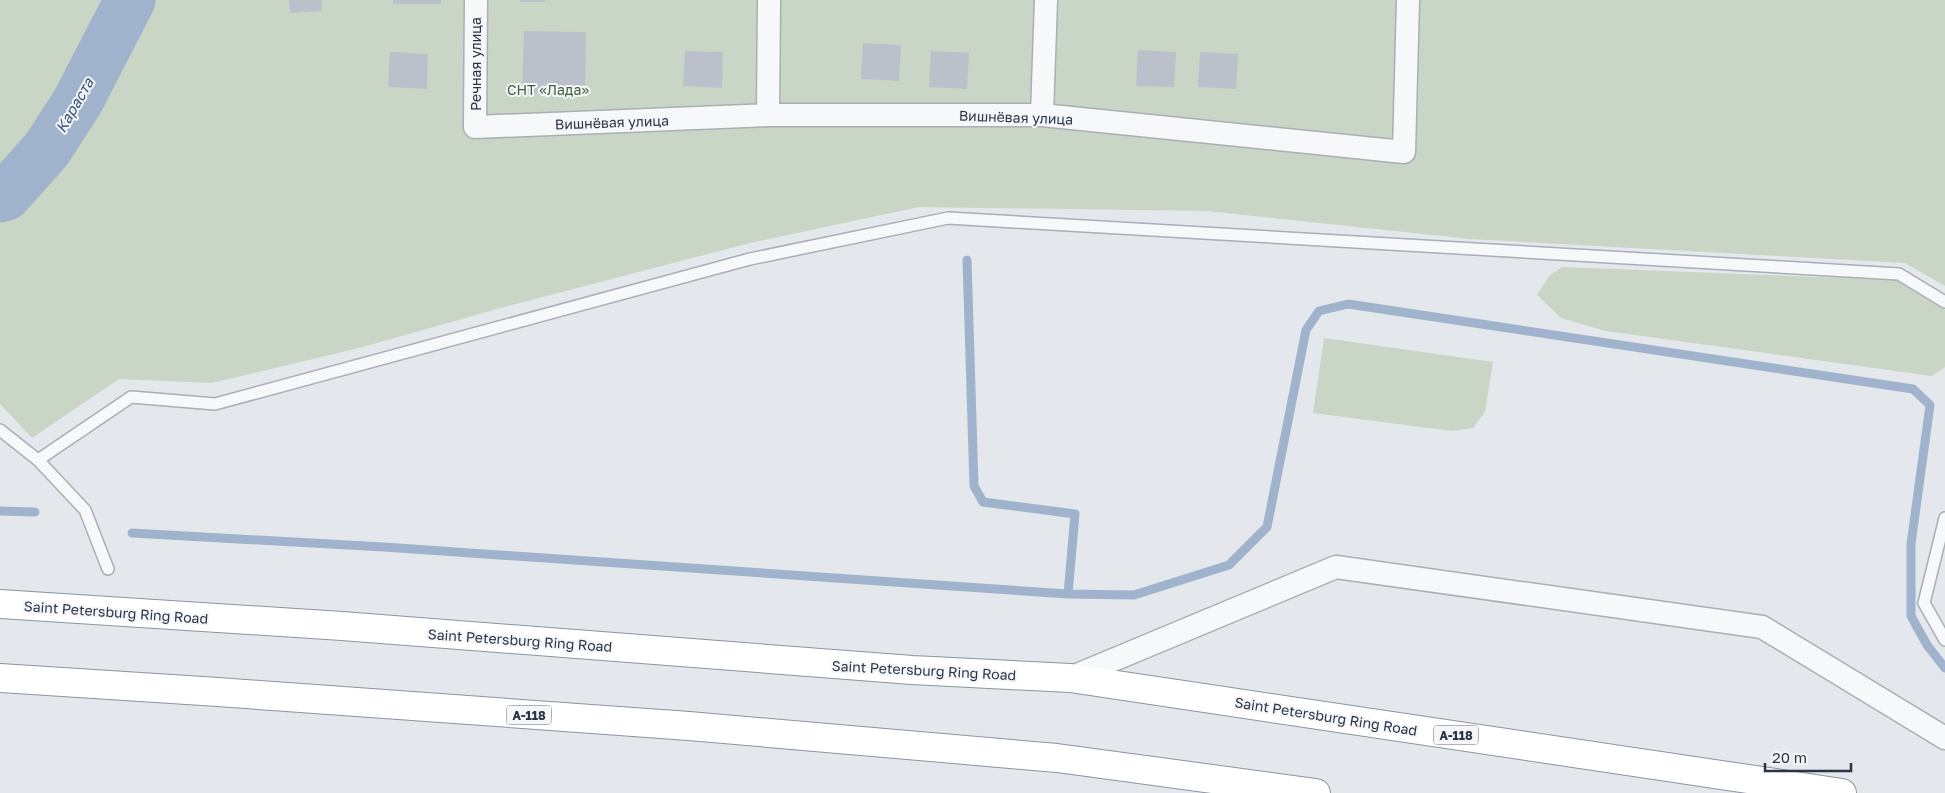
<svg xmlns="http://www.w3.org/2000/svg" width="1945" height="793" font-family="'Golos Text',sans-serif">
  <rect width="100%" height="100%" fill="#e4e7ec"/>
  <path fill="#c9d6c5" d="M 0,0 L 1945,0 L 1945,286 L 1905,263 L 1470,239 L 1207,211 L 919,207 L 750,243 L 508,306 L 359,348 L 212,383 L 119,379 L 32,438 L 0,404 Z
    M 1562,267 L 1896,280 L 1945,310 L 1945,367 L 1932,376 L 1606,331 L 1561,318 L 1537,295 L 1550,275 Z
    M 1324,338 L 1493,362 L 1485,412 L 1473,428 L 1452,431 L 1313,413 Z"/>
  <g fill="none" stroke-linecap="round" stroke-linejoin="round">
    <path stroke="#9fb4cc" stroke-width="9" d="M 967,260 L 974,486 L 983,502 L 1075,514 L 1068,594
      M 0,511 L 35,512
      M 132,533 L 384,547 L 1068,594 L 1134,595 L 1229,565 L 1267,527 L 1306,330 L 1319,311 L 1348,304 L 1913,389 L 1930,405 L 1911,544 L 1911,616 L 1927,645 L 1945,668"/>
    <path stroke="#9fb4cc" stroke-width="51" d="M 0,197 L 6,195 L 47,149 L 78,101 L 130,0"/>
  </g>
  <path fill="#bbc0ca" d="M 289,0 L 322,0 L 322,11 L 290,13 Z
    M 393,0 L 441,0 L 441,4 L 393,4 Z
    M 520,0 L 545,0 L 545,2 L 520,2 Z
    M 524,31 L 586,32 L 585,94 L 522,93 Z
    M 863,43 L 901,45 L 899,81 L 861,79 Z
    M 1138,50 L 1176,52 L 1174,87 L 1136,86 Z
    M 685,51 L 723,52 L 722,88 L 683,86 Z
    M 931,51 L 969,53 L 967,89 L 929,87 Z
    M 390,52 L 428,54 L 427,89 L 388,87 Z
    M 1200,52 L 1238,54 L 1236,89 L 1198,87 Z"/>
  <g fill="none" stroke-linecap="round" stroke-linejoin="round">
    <g stroke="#a9aeb7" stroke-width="14">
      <path id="service" d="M 0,430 L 38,460 L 85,510 L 108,569
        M 38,460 L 131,397 L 215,404 L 750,259 L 948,218 L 1899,274 L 1945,302
        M 1945,518 L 1924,603 L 1945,640"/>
    </g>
    <g stroke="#a9aeb7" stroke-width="25">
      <path id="minor" d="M 476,0 L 475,127 L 768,115 L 1042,115 L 1404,152 L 1408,0
        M 768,115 L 769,0
        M 1042,115 L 1046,0
        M 1070,678 L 1336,567 L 1762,627 L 1945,738"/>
    </g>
    <g stroke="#8b94a3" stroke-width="30">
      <path id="motorway" d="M 0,604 L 342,626 L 912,670 L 1070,678 L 1842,793
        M 0,678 L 218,692 L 689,726 L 1057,758 L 1316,793"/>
    </g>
    <use href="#service" stroke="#f7f8fa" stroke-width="11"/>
    <use href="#minor" stroke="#f7f8fa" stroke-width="22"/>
    <use href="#motorway" stroke="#fff" stroke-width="28"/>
  </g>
  <g text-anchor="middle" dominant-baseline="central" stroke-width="4" stroke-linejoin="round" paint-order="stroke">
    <g fill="#f4f6f9" stroke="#676e7b" stroke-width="1">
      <rect x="506.5" y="705.5" width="45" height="19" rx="4"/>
      <rect x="1433.5" y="725.5" width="45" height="19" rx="4"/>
    </g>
    <g font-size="12" font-weight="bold" fill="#2b3445">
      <text x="529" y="715">А-118</text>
      <text x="1456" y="735">А-118</text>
    </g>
    <g font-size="14" fill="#2b3445" stroke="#f4f6f9">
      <text transform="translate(475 64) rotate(-90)">Речная улица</text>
      <text transform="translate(1016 117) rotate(2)">Вишнёвая улица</text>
      <text transform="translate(612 122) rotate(-2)">Вишнёвая улица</text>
      <text transform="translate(116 612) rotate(4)">Saint Petersburg Ring Road</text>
      <text transform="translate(520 640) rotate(4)">Saint Petersburg Ring Road</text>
      <text transform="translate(924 670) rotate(3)">Saint Petersburg Ring Road</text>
      <text transform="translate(1326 716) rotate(9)">Saint Petersburg Ring Road</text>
    </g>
    <g font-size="14" fill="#3f6138" stroke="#f4f6f9">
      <text x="548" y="89">СНТ «Лада»</text>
    </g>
    <g font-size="15" font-style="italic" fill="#34527a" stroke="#f4f6f9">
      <text transform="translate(74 105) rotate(-60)">Караста</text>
    </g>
  </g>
  <path d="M1765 763v8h86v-8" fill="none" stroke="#2b3445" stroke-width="2.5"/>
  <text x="1772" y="763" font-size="15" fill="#2b3445" stroke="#f4f6f9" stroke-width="4" paint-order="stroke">20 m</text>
</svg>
